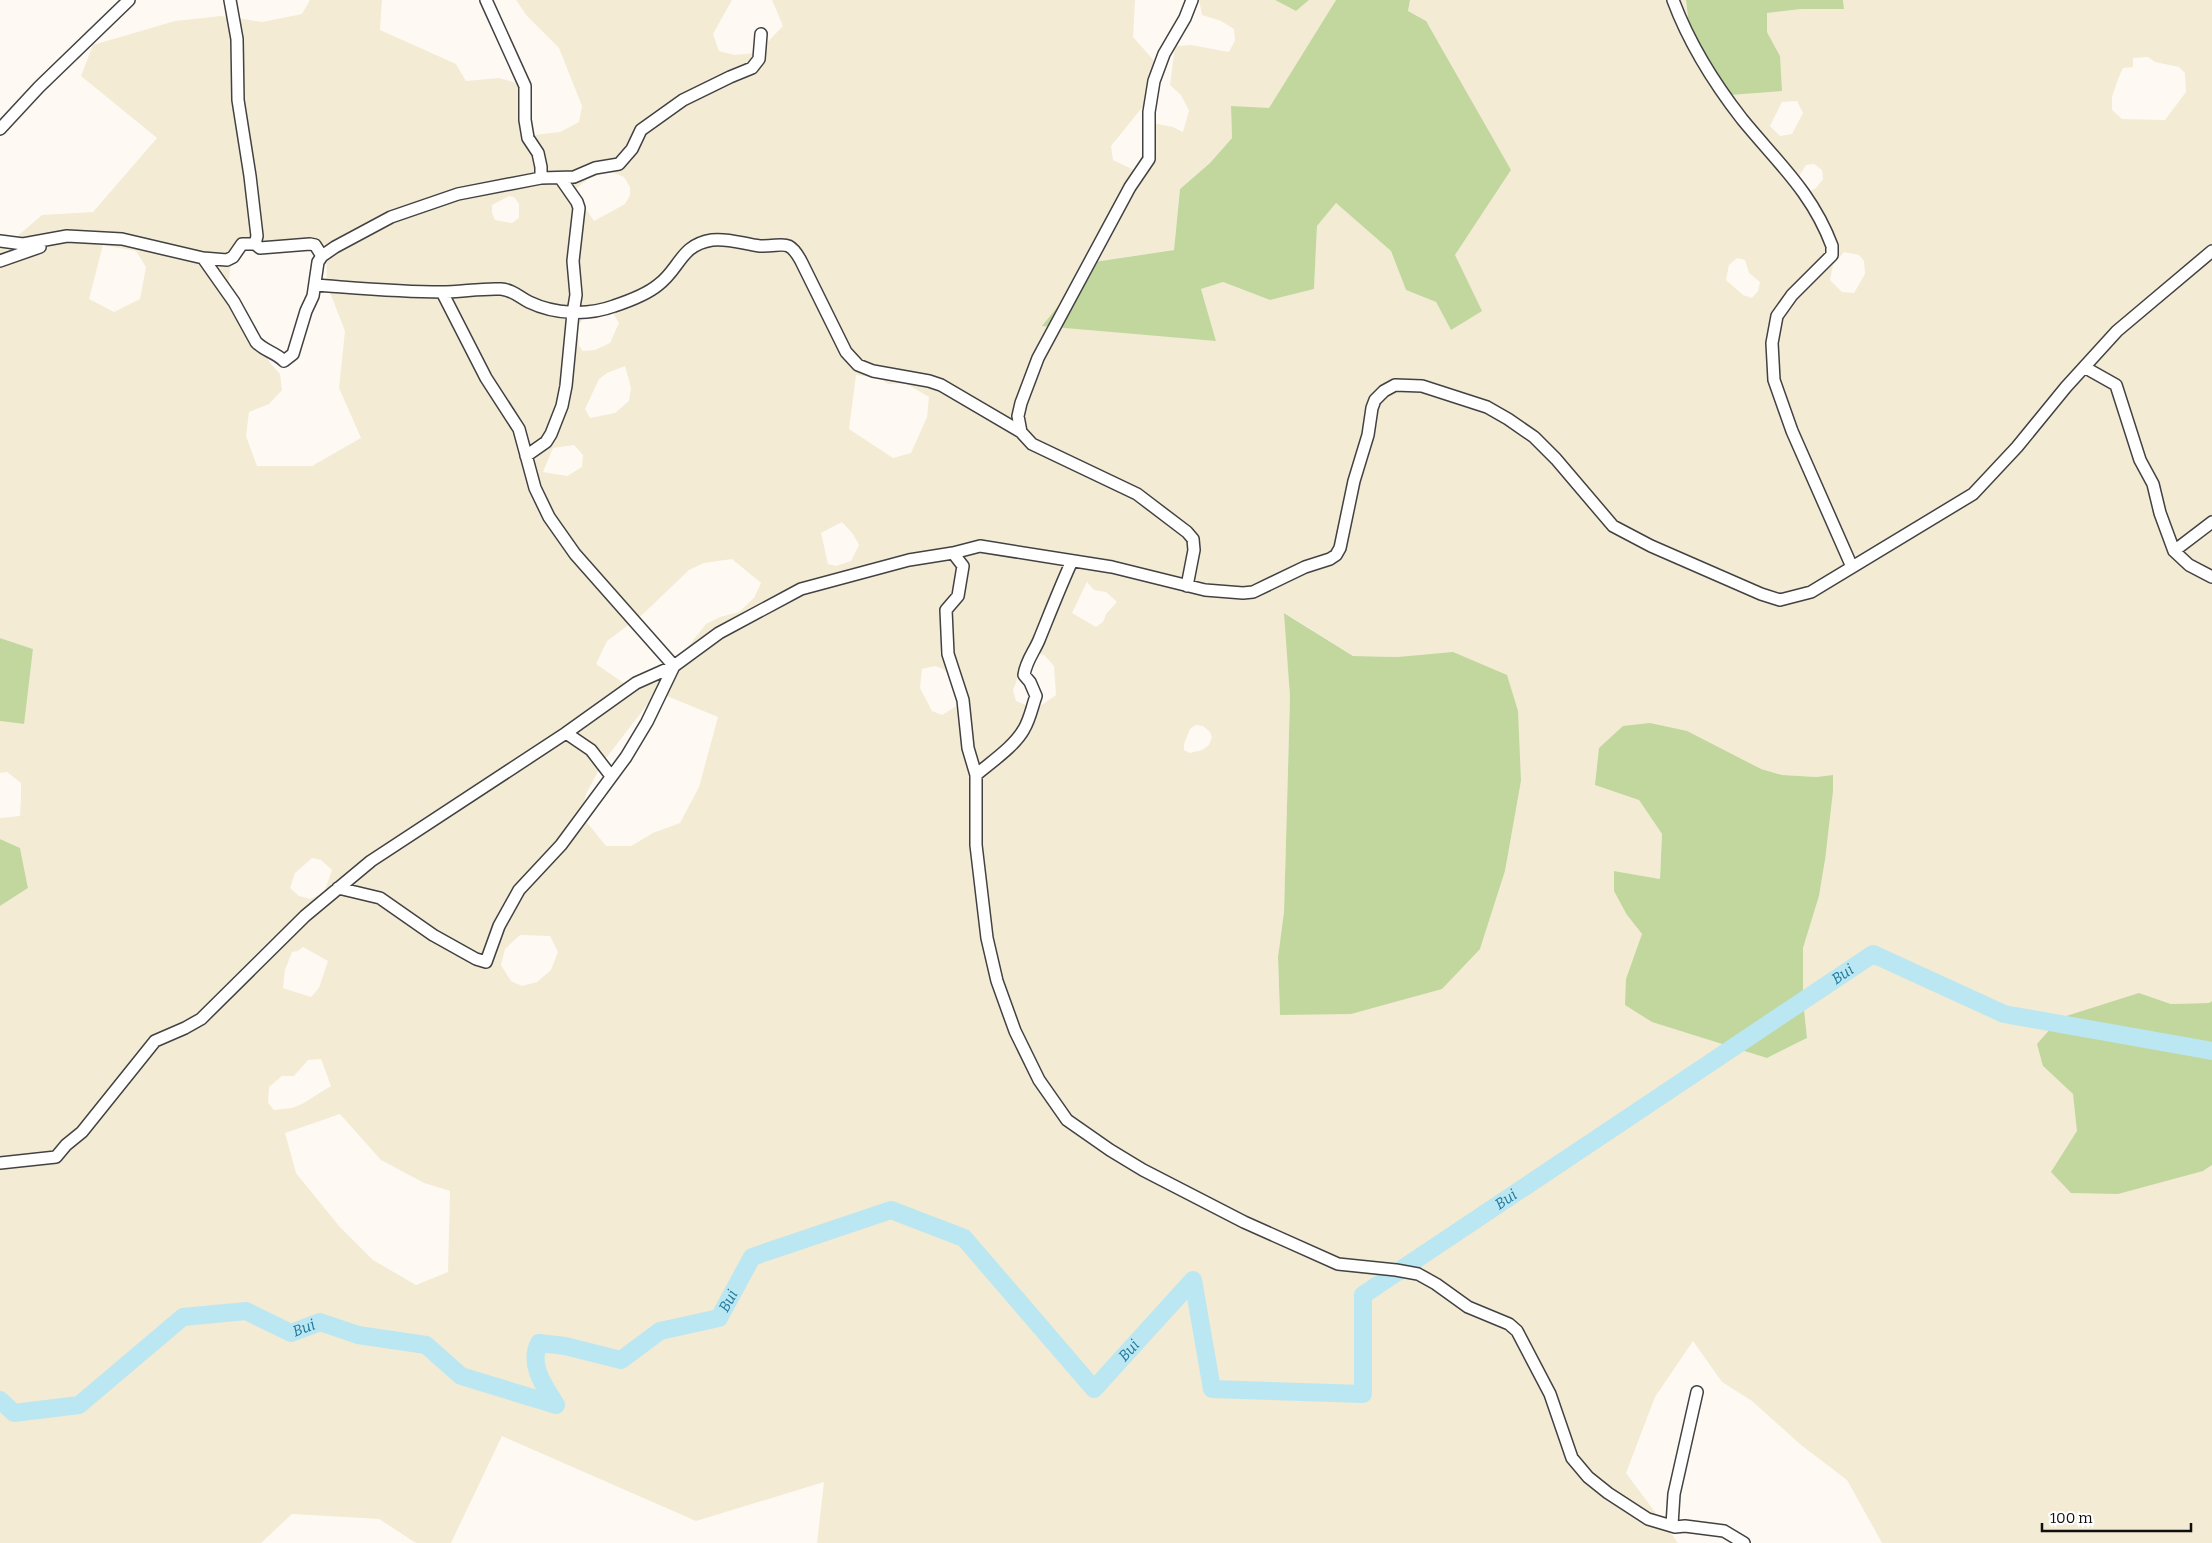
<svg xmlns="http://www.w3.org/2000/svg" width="2212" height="1543" font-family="Bitter,serif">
  <rect width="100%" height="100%" fill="#fefaf3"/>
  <path fill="#f3ebd4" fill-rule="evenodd" d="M 310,0 L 382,0 L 380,30 L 456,64 L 466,81 L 499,78 L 520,84 L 529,103 L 535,135 L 560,132 L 579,122 L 582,106 L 559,48 L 527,16 L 516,0 L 732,0 L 713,34 L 719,51 L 734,55 L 757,53 L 783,26 L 772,0 L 1135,0 L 1133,37 L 1157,64 L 1153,94 L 1111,146 L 1113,160 L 1136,171 L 1153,123 L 1173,127 L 1183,132 L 1189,111 L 1181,95 L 1170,85 L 1175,46 L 1191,45 L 1229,52 L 1235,40 L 1234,29 L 1221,21 L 1202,15 L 1199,0 L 1275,0 L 1296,11 L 1309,0 L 1336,0 L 1269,109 L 1231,106 L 1232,138 L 1210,163 L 1180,189 L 1174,250 L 1094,262 L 1216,341 L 1201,289 L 1223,282 L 1270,300 L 1314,289 L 1317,226 L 1336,203 L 1391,251 L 1406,290 L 1436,302 L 1451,330 L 1455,255 L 1511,170 L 1408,11 L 1410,0 L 1686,0 L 1690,34 L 1780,56 L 1767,32 L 1767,13 L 1801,9 L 1844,9 L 1843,0 L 2212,0 L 2212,1001 L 2209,1003 L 2171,1004 L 2139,993 L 2043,1066 L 2073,1094 L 2078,1131 L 2052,1172 L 2203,1171 L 2212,1165 L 2212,1543 L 1882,1543 L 1847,1480 L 1801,1445 L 1752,1401 L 1722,1382 L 1693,1341 L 1655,1397 L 1626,1473 L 1678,1543 L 817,1543 L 824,1482 L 696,1521 L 502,1436 L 451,1543 L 416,1543 L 379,1519 L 292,1514 L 261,1543 L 0,1543 L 0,906 L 28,888 L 20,848 L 0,839 L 0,818 L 20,816 L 21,796 L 21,783 L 7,772 L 0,773 L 0,721 L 23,724 L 33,649 L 0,638 L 0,248 L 6,246 L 42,215 L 93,212 L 157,138 L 81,76 L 93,45 L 175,21 L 221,16 L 262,22 L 302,14 ZM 2148,57 L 2155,62 L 2179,67 L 2185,73 L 2186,92 L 2165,120 L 2122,119 L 2112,110 L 2112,97 L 2118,79 L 2123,68 L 2133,67 L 2133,58 ZM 1797,101 L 1803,113 L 1792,134 L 1780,136 L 1770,126 L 1782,102 ZM 1814,164 L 1822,170 L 1823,179 L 1816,188 L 1805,194 L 1796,181 L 1806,165 ZM 609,171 L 624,177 L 630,187 L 630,195 L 625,204 L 594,221 L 576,195 L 577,188 L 588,179 ZM 509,196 L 514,197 L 519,204 L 519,218 L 512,223 L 495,220 L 492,213 L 492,205 ZM 282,241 L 326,251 L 327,285 L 345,331 L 339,388 L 361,438 L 312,466 L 257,466 L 246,436 L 249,412 L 269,404 L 282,390 L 280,374 L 270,363 L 254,331 L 228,289 L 232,251 ZM 103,245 L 136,251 L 146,267 L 140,299 L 114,312 L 89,299 ZM 1844,252 L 1859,255 L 1864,261 L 1865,274 L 1854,293 L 1842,292 L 1830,280 L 1833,265 ZM 1737,258 L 1745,260 L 1749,273 L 1760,282 L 1758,291 L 1752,298 L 1743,295 L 1726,280 L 1729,265 ZM 600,308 L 613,313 L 619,323 L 610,343 L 595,350 L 583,351 L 579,346 L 577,328 L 587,313 ZM 625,366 L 631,388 L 629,401 L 615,413 L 590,418 L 585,409 L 599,379 L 607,373 ZM 856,375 L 880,378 L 888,384 L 905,383 L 929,397 L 927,417 L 911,453 L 893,458 L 849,429 ZM 574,445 L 583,455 L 582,467 L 567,476 L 543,472 L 553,448 ZM 842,522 L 853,534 L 859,545 L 851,561 L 836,566 L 828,564 L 821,533 ZM 732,559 L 761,583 L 754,598 L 739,612 L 720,617 L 706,624 L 683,653 L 666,664 L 625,684 L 596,664 L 607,641 L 642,615 L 689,570 L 704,563 ZM 1087,582 L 1094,590 L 1106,592 L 1117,602 L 1106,614 L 1103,622 L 1096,627 L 1072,613 ZM 1285,613 L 1353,656 L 1398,657 L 1521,781 L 1505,871 L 1480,949 L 1280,1015 L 1278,957 L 1284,912 L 1290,697 ZM 1037,653 L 1044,655 L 1054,666 L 1056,695 L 1036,709 L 1016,701 L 1013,690 L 1017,680 L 1020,665 L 1024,659 ZM 935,666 L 943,669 L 952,677 L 960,704 L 942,715 L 932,711 L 920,688 L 922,669 ZM 657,692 L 718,717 L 699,787 L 680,823 L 653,833 L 631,846 L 606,846 L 581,815 L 586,794 L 603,762 ZM 1196,725 L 1203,726 L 1210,732 L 1212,737 L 1209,745 L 1202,750 L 1190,753 L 1184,750 L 1184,744 L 1190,729 ZM 1761,769 L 1782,775 L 1817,777 L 1825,860 L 1819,896 L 1803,948 L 1803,999 L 1807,1038 L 1767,1058 L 1711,1039 L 1636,953 L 1642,934 L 1627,915 L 1614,871 L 1660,879 L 1662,834 L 1639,800 ZM 312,858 L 321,860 L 332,870 L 324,893 L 310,899 L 299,896 L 290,888 L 295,873 ZM 520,935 L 550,936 L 558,952 L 551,970 L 537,982 L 522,986 L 511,981 L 501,965 L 505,949 ZM 303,947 L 328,961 L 319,988 L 311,997 L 283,988 L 285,970 L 292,952 L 298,951 ZM 321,1059 L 331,1086 L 302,1104 L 292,1108 L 274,1110 L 268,1103 L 269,1087 L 282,1076 L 294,1076 L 308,1060 ZM 340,1114 L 381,1160 L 424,1183 L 450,1191 L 448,1272 L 416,1285 L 373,1260 L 339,1226 L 296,1173 L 285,1133 Z"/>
  <path fill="#c1d79e" d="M 1275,0 L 1309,0 L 1296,11 Z
    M 1336,0 L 1410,0 L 1408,11 L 1426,21 L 1511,170 L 1455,255 L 1482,311 L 1451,330 L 1436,302 L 1406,290 L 1391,251 L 1336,203 L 1317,226 L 1314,289 L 1270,300 L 1223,282 L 1201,289 L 1216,341 L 1042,326 L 1094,262 L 1174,250 L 1180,189 L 1210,163 L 1232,138 L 1231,106 L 1269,108 Z
    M 1686,0 L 1843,0 L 1844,9 L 1801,9 L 1767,13 L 1767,32 L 1780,56 L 1782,91 L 1729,95 L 1690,34 Z
    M 1284,613 L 1353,656 L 1398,657 L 1453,652 L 1507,675 L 1518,711 L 1521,781 L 1505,871 L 1480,949 L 1442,989 L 1351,1014 L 1280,1015 L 1278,957 L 1284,912 L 1290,697 Z
    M 0,638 L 33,649 L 24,724 L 0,721 Z
    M 1650,723 L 1687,731 L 1761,769 L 1782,775 L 1817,777 L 1833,775 L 1833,791 L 1825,860 L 1819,896 L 1803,948 L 1803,999 L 1807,1038 L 1767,1058 L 1652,1022 L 1625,1005 L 1626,979 L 1642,934 L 1627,915 L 1614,891 L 1614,871 L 1660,879 L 1662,834 L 1639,800 L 1595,785 L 1599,748 L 1623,726 Z
    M 0,839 L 20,848 L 28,888 L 0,906 Z
    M 2139,993 L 2171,1004 L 2209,1003 L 2212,1001 L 2212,1165 L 2203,1171 L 2118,1194 L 2071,1193 L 2051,1172 L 2077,1131 L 2073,1094 L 2043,1066 L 2037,1044 L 2060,1018 Z"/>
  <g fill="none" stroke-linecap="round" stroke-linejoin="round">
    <path stroke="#bbe7f2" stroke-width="18" id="s1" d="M 0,1400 L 14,1413 L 79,1405 L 183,1317 L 246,1311 L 291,1333 L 320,1322 L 358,1335 L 426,1345 L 461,1376 L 556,1405 C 545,1387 528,1365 539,1343 L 565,1346 L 621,1360 L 660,1331 L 719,1318 L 752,1257 L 891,1210 L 964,1238 L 1094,1389 L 1193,1280 L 1212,1389 L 1363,1394 L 1363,1295 L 1873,954 L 2004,1014 L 2212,1051"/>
    <g stroke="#424242" stroke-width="14">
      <path id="street" d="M 230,0 L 237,39 L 238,100 L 250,176 L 257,236 L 255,244
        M 486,0 L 525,86 L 525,120 L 528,138 L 538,153 L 541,167 L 541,178
        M 1673,0 C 1689,43 1714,83 1742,119 C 1777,162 1812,192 1832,246 L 1832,255 L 1792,295 L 1777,316 L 1772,343 L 1774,380 L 1792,431 L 1852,567
        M 0,129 L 39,87 L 129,0
        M 0,241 L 23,244 L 67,236 L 122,239 L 203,258 L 227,260 L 233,257 L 242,244 L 255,244 L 260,248 L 310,244 L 315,245 L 322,256
        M 203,258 L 234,302 L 256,342 C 264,351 275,352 284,361 L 293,354 L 306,311 L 313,296 L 318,262 L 322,256 L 335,247 L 391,217 L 458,194 L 541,178 L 574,177 L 595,168 L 619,164 L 632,149 L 641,130 L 683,100 L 730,77 L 752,68 L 759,59 L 761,34
        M 0,261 L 40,247
        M 315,285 C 357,288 399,292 441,292 C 461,292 481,288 501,289 C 513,290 519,297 529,302 C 554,314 587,316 614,306 C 629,301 646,295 658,285 C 680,269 680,245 712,240 C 729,238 743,244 760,246 C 783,247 788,237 801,261 L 846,352 L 858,365 L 873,371 L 929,381 L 941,385 L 1021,432
        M 2084,367 L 2116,385 L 2140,460 L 2153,484 L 2160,513 L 2174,551 L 2189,565 L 2212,577
        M 526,456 L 546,442 L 551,434 L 562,406 L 566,386 L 573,313 L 576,295 L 573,261 L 579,208 L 577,202 L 561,179
        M 2174,551 L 2212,522
        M 953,553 L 963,566 L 958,596 L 946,610 L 948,654 L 963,700 L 968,748 L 976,775 L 976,845 L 987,938 L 997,981 L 1015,1031 L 1039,1080 L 1067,1120 L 1110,1150 L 1143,1170 L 1244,1222 L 1338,1264 L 1396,1270 L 1418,1274 L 1436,1284 L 1468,1307 L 1509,1324 L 1517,1331 L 1550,1394 L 1572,1458 L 1588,1477 L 1608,1493 L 1648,1519 L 1675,1527 L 1685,1526 L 1724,1531 L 1744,1543
        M 1187,586 L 1194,550 L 1193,539 L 1187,532 L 1137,494 L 1032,444 L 1021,432 L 1018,416 L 1021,403 L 1038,358 L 1130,187 L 1149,159 L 1149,112 L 1154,81 L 1164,54 L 1185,18 L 1192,0
        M 566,733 L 591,750 L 611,776
        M 976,775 C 991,762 1014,747 1024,729 C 1030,719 1032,707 1036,696 L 1030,682 L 1024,675 C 1026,661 1034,652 1039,640 C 1050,613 1060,587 1072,561
        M 338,888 L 380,898 L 433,935 L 476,959 L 486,962 L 499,926 L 519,890 L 561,845 L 626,757 L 647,722 L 674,666 L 575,554 L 549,517 L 535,488 L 519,429 L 486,378 L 442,292
        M 0,1163 L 56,1157 L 66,1145 L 82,1132 L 155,1041 L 185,1028 L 201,1019 L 305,916 L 371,861 L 566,733 L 636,683 L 674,666 L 719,633 L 801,589 L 909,560 L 953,553 L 980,546 L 1112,567 L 1205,590 L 1243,593 L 1253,592 L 1305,567 L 1330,559 L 1336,555 L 1340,548 L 1354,481 L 1368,435 L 1372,408 L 1375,400 L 1384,391 L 1395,385 L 1422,386 L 1487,407 L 1508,419 L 1534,437 L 1556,459 L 1613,526 L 1651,546 L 1761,594 L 1780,600 L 1811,592 L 1973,494 L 2017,447 L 2066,387 L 2117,331 L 2212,251
        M 1672,1525 L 1674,1494 L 1697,1392"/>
    </g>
    <use href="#street" stroke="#fff" stroke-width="11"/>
  </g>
  <g text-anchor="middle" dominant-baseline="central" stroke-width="5" stroke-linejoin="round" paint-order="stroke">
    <g font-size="15" font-style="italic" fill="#20799a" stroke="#fff">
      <text stroke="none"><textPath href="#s1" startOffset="2459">Bui</textPath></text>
      <text stroke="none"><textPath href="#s1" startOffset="2054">Bui</textPath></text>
      <text stroke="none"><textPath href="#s1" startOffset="900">Bui</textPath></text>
      <text stroke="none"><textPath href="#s1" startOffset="348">Bui</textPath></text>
      <text stroke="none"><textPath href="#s1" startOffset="1426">Bui</textPath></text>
    </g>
  </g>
  <path d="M2042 1523v8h149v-8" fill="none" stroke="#0f0f0f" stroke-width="2.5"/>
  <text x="2050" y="1523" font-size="15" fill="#0f0f0f" stroke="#ffffff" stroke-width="4" paint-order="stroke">100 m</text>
</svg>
